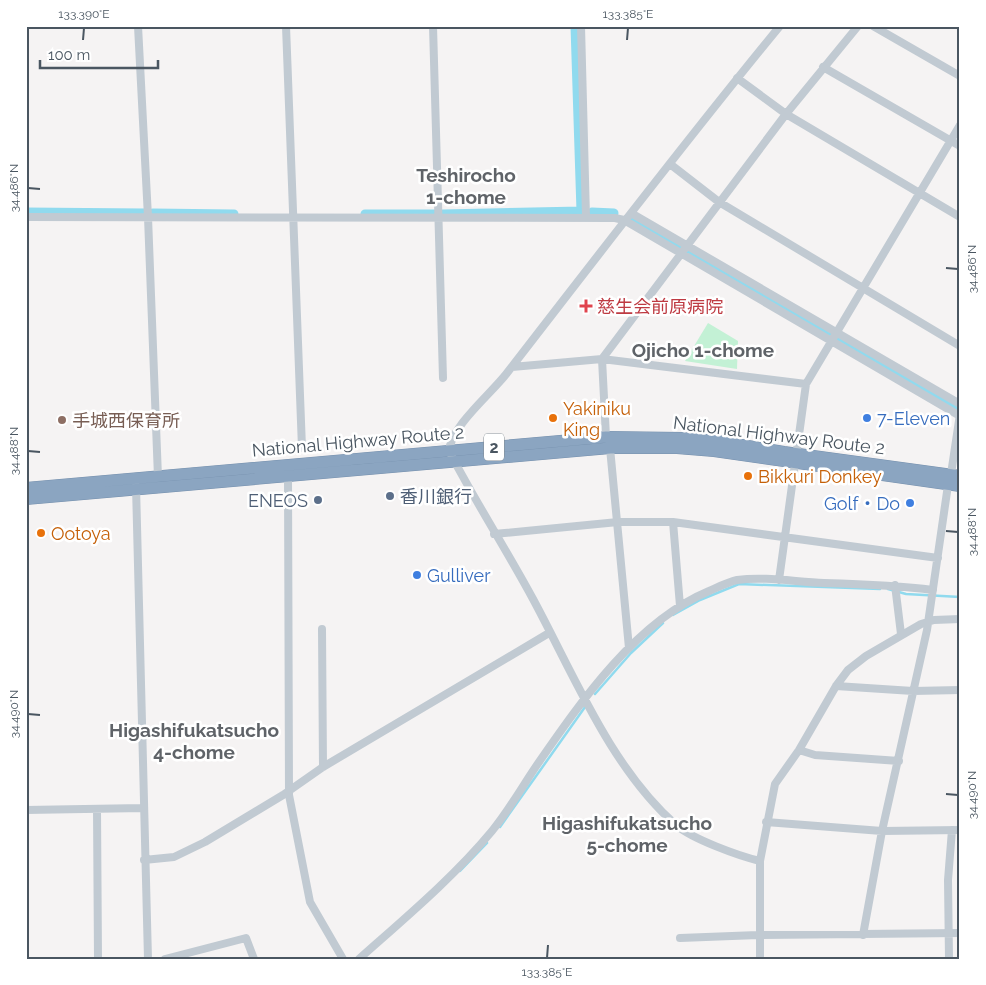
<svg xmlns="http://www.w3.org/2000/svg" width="986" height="985" font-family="Raleway,'Noto Sans JP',sans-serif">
  <rect width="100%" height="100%" fill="#f5f3f3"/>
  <path fill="#c3f1d5" d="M 708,323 L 738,341 L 737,369 L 685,361 Z"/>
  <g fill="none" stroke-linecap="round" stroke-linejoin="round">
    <path stroke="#90daee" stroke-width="2.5" d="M 888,589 L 906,594 L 960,597
      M 673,615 L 700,600 L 739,584 L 880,589
      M 595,694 L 631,653 L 663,623
      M 500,827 L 585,707
      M 460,871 L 487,843"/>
    <path stroke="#90daee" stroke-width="9" d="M 26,212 L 145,213
      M 592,212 L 614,213
      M 153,213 L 234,214
      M 365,214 L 437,214
      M 443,214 L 581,211 L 575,26
      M 631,220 L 728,274 L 960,411"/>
    <g stroke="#7690ad" stroke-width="12">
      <path id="highway" d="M 26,488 L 606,437 L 682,438 L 718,441 L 784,452 L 960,476
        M 26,499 L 610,448 L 677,448 L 714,451 L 960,486"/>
    </g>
    <path stroke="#c1cad2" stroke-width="8" d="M 138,26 L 148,217 L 158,477
      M 286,26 L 302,448
      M 433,26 L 443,378
      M 581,26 L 586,217
      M 873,26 L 960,76
      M 823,67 L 960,146
      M 737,78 L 786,114 L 960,217
      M 670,164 L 719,202 L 960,346
      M 631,213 L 960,404
      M 26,217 L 615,218 L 624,220 L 960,416
      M 512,367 L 602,359 L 806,384
      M 606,437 L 602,359 L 786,114 L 858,26
      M 610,448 L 629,648
      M 951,474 L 960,414
      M 288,475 L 289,795 L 310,902 L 343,959
      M 136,486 L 148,959
      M 673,522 L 680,606
      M 494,534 L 618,522 L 673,522 L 938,558
      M 779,580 L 806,384 L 960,125
      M 895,585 L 901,634
      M 322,629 L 323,767
      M 836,686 L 913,691 L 960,690
      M 799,750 L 815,755 L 899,761
      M 97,809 L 98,959
      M 26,810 L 143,808
      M 766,822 L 882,831 L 960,830
      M 144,860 L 174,857 L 205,842 L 283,795 L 323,767 L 549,633
      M 760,861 C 739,856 692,839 676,825 C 611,768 574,675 533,599 C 506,549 475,501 449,451 C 451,426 491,394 507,373 C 597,257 686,140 780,26
      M 863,935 L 882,831 L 927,630 L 948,485
      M 680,938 L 758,935 L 960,933
      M 165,959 L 246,938 L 254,959
      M 359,959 C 405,918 453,878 492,831 C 510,809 523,785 539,762 C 582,700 637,621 709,591 C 718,587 728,582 737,580 C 765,576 796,582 824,583 C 861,584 896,585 933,590
      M 760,959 L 760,861 L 775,784 L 799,750 L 836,686 L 848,670 L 866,656 L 921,624 L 934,620 L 960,619
      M 949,959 L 948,880 L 952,830"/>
    <use href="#highway" stroke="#8ba5c1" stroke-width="11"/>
  </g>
  <path fill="none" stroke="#4a5661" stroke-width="2" d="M 83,40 L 84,28M 627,40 L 628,28M 28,188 L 40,189M 946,268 L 958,269M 28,451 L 40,452M 946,531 L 958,532M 28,714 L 40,715M 946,794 L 958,795M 547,958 L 548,945"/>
  <path fill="#e0444e" stroke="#fff" stroke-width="2" d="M583.5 298.5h5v5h5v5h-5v5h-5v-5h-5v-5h5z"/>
  <g fill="#e8710a" stroke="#fff" stroke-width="2">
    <circle cx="553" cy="418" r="5"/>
    <circle cx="748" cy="476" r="5"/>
    <circle cx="41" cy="533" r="5"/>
  </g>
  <g fill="#3f7fe0" stroke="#fff" stroke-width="2">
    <circle cx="867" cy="418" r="5"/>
    <circle cx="910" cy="503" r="5"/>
    <circle cx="417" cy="575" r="5"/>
  </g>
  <circle fill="#8d6e63" stroke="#fff" stroke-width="2" cx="62" cy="420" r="5"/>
  <g fill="#5c6f8a" stroke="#fff" stroke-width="2">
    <circle cx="390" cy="496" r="5"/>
    <circle cx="318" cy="500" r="5"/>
  </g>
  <g text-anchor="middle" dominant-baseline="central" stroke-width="5" stroke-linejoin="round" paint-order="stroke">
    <rect fill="#fff" stroke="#808990" stroke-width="1" x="484" y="433.5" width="20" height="27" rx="4"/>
    <g font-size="16" font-weight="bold" fill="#4a5661">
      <text x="494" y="447">2</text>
    </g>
    <g font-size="18" fill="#be3a42" stroke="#fff" text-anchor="start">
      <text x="597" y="306">慈生会前原病院</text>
    </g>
    <g font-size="18" fill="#c56008" stroke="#fff" text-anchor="start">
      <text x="563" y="408">Yakiniku<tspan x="563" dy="21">King</tspan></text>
      <text x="758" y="476">Bikkuri Donkey</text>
      <text x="51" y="533">Ootoya</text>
    </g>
    <g font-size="18" fill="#366cbe" stroke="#fff" text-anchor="start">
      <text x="877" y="418">7-Eleven</text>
      <text x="900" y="503" text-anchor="end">Golf・Do</text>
      <text x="427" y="575">Gulliver</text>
    </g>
    <g font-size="18" fill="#785e54" stroke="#fff" text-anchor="start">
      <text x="72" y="420">手城西保育所</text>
    </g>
    <g font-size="18" fill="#4a5661" stroke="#fff">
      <text transform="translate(779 435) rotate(7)">National Highway Route 2</text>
      <text transform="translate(358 441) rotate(-5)">National Highway Route 2</text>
    </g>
    <g font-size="18" fill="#4e5e75" stroke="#fff" text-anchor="start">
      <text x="400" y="496">香川銀行</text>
      <text x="308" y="500" text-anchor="end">ENEOS</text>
    </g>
    <g font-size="19" font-weight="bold" fill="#5f6368" stroke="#fff">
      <text x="466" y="175">Teshirocho<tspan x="466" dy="22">1-chome</tspan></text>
      <text x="703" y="350">Ojicho 1-chome</text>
      <text x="194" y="730">Higashifukatsucho<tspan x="194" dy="22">4-chome</tspan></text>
      <text x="627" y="823">Higashifukatsucho<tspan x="627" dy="22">5-chome</tspan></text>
    </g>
  </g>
  <rect width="986" height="985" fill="none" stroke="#ffffff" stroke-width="55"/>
  <path d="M40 60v8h118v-8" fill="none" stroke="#4a5661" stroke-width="2.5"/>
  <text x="48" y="60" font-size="15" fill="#4a5661" stroke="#ffffff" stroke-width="4" paint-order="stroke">100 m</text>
  <rect x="28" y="28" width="930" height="930" fill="none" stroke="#4a5661" stroke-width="2"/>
  <g font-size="12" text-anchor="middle" fill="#4a5661">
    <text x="84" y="18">133.390°E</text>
    <text x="628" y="18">133.385°E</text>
    <text transform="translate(14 188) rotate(-90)" y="4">34.486°N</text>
    <text transform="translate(972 269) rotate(-90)" y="4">34.486°N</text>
    <text transform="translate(14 451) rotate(-90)" y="4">34.488°N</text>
    <text transform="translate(972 532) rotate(-90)" y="4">34.488°N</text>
    <text transform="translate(14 714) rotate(-90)" y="4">34.490°N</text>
    <text transform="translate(972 795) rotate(-90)" y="4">34.490°N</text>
    <text x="547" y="976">133.385°E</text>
  </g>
</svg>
